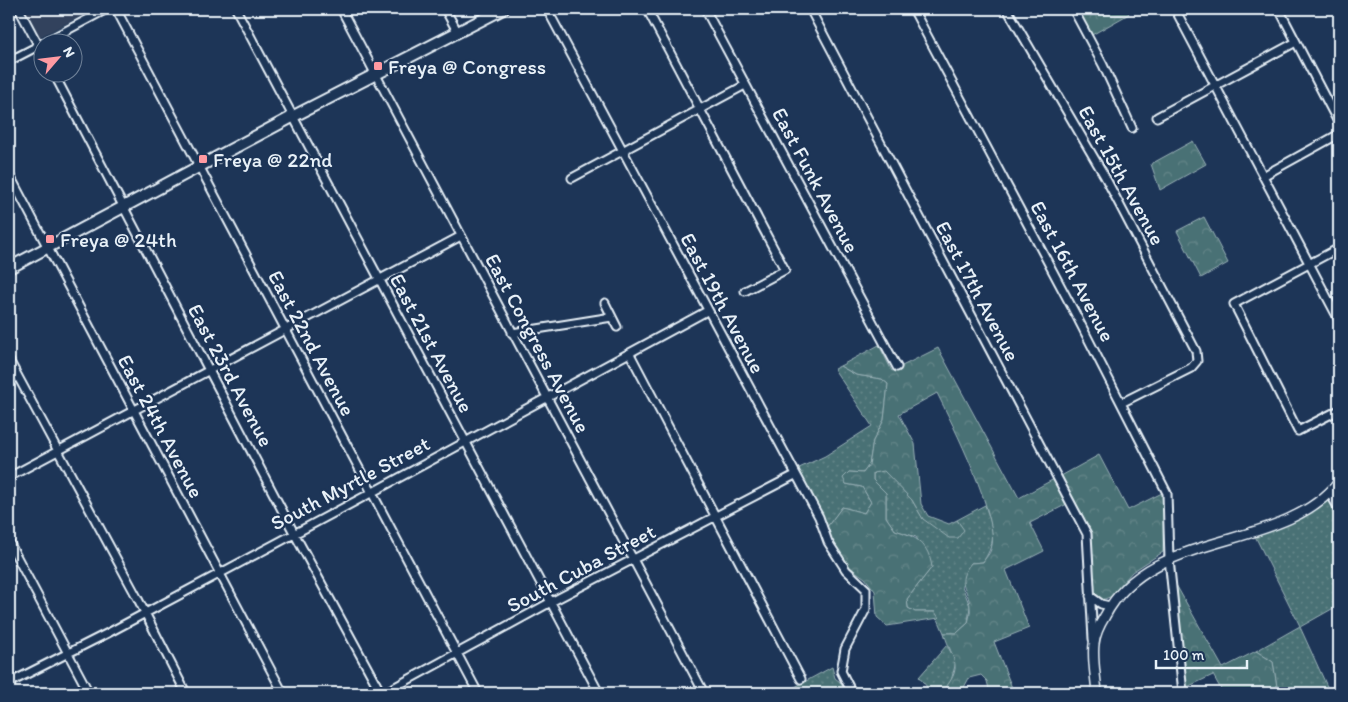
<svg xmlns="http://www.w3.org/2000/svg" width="1348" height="702" font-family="Itim,sans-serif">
  <defs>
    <pattern id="grass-dots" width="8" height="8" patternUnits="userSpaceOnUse" patternTransform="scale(1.25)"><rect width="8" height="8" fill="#4a7175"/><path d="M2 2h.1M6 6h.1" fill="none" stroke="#648689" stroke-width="1.8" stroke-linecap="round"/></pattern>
    <pattern id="forest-crowns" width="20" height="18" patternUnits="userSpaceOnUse" patternTransform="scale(1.25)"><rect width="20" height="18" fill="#4a7175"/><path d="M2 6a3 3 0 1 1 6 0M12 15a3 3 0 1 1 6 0" fill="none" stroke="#648689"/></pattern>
  </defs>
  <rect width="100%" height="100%" fill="#1d3557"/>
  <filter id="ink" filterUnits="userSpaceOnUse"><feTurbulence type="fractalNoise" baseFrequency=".02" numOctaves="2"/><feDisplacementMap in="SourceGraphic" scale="10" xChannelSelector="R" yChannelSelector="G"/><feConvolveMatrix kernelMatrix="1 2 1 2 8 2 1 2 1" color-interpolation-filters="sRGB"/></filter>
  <g filter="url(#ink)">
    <path fill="#31435d" d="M 25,9 L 95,9 L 40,37 Z"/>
    <path fill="url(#grass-dots)" stroke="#99b1b6" d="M 840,366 L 856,375 L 882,379 L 888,384 L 884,420 L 873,441 L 869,465 L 863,473 L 849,472 L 846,484 L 862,487 L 871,502 L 864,513 L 842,507 L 827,527 L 797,469 L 825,456 L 872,426 L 834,369 Z
      M 884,470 L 912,500 L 923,519 L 963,530 L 957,520 L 985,505 C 993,529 998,539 983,562 L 971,563 L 962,586 L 970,606 L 968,623 L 957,633 L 944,633 L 935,612 L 915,612 L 908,608 L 907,599 L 932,567 L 916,537 L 895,530 L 886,517 L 886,493 L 873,480 L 873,473 Z
      M 1324,500 L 1330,501 L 1339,517 L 1339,605 L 1300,627 L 1330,693 L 1278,693 L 1273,662 L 1256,651 L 1300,626 L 1255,536 Z
      M 947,645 L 956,662 L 951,681 L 941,693 L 925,693 L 927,687 L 919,677 Z
      M 832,667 L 835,678 L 840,682 L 846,693 L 784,693 Z"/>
    <path fill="url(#forest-crowns)" stroke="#99b1b6" d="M 1077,9 L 1126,9 L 1129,14 L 1090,36 Z
      M 1193,141 L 1206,164 L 1160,190 L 1151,164 Z
      M 1204,217 L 1228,263 L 1201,278 L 1177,231 Z
      M 879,345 L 892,371 L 938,348 L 1019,498 L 1054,479 L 1067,504 L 1030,523 L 1044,551 L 1006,570 L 1029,628 L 994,642 L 1014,693 L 990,693 L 987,681 L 981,675 L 969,678 L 961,693 L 941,693 C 965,666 953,662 944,633 L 957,633 L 968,623 C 969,618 971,612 970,607 C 969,587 954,584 971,563 L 983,562 C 985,558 990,554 991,549 C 1002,522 951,421 937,393 L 899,414 L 915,444 L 921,504 L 928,516 L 949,524 L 957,520 L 964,530 L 958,538 L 949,538 L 923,519 L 912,500 L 884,471 L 873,473 L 873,480 L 886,493 L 886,517 L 895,530 C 917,537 928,543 932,567 L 907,599 L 908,608 L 915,612 L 935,612 L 939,618 L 887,626 L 877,617 L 875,591 L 865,578 L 848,566 L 834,547 L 827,527 L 842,507 L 864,513 L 871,502 L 862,487 L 846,484 L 843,478 L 849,472 L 863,473 L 869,465 L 873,441 L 884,420 L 888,384 L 882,379 L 856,375 L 840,366 Z
      M 1099,455 L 1128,510 L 1164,492 L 1163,552 L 1132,572 L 1110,597 L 1102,600 L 1093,592 L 1090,531 L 1061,476 Z
      M 1175,583 L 1223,668 L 1256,651 L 1273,662 L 1278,693 L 1223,693 L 1213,675 L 1185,688 Z"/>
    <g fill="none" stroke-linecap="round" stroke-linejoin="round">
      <g stroke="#e8f1f8" stroke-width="11">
        <path id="minor" d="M 19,9 L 42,52
          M 116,9 L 478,693
          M 236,9 L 599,693
          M 341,9 L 704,693
          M 445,9 L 457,31
          M 547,9 L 819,517 L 828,542 L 846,570 L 866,589 L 866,609 L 845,649 L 841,671 L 852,693
          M 647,9 L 785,270 L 745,291
          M 705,9 L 897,367
          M 810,9 L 1087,534 L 1093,639
          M 913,9 L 1076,315 L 1167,493 L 1169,559 L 1183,693
          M 1007,9 L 1104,175 L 1196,351 L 1197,361 L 1191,368 L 1121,403
          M 1073,9 L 1103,65 L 1132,128
          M 1175,9 L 1339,320
          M 1279,9 L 1339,124
          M 45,42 L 107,9
          M 9,61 L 42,44
          M 53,72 L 294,533 L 381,693
          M 1157,117 L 1296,42
          M 9,174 L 283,693
          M 1263,176 L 1339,134
          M 572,178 L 745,85
          M 1339,248 L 1234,304 L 1298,431 L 1339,410
          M 605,303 L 617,327
          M 512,333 L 612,317
          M 630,354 L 801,679
          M 9,360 L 138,599 L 186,693
          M 9,477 L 461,236
          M 1330,493 L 1339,509
          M 9,542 L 89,693
          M 1090,596 L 1101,604 L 1110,606
          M 9,683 L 108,633 L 371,493 L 707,311
          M 384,693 L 551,602 L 795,475"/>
      </g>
      <g stroke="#e8f1f8" stroke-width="12">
        <path id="tertiary" d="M 1097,693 C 1096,678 1092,659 1094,644 C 1095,634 1100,624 1105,616 C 1151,527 1281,554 1339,482"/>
      </g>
      <g stroke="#e8f1f8" stroke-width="14">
        <path id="secondary" d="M 9,268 L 292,117 L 503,9"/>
      </g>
      <use href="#minor" stroke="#1d3557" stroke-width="7"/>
      <use href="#tertiary" stroke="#1d3557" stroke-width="9"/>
      <use href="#secondary" stroke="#1d3557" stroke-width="10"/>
    </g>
  </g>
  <g fill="#ff9aa2" stroke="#1d3557" stroke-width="2">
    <rect x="373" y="61" width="10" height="10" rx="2.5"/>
    <rect x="198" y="154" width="10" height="10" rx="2.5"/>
    <rect x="45" y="234" width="10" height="10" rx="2.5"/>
  </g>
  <g text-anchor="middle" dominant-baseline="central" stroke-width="4.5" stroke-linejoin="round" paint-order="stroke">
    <g font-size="21" fill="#e8f1f8" stroke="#1d3557" text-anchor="start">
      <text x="388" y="66">Freya @ Congress</text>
      <text x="213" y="159">Freya @ 22nd</text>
      <text x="60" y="239">Freya @ 24th</text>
    </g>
    <g font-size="21" fill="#e8f1f8" stroke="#1d3557">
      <text transform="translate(1122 175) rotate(61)">East 15th Avenue</text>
      <text transform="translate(816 180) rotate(62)">East Funk Avenue</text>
      <text transform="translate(1073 271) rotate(62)">East 16th Avenue</text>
      <text transform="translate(978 291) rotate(62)">East 17th Avenue</text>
      <text transform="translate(723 303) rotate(62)">East 19th Avenue</text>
      <text transform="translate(312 343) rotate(62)">East 22nd Avenue</text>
      <text transform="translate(432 343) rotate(62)">East 21st Avenue</text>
      <text transform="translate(538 343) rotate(62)">East Congress Avenue</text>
      <text transform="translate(231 375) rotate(62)">East 23rd Avenue</text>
      <text transform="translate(161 426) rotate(62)">East 24th Avenue</text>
      <text transform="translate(350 483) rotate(-28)">South Myrtle Street</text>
      <text transform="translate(581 568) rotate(-28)">South Cuba Street</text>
    </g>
  </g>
  <rect width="1348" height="702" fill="none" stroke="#1d3557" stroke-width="30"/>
  <rect x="15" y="15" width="1318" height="672" fill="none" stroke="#e8f1f8" stroke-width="2" filter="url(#ink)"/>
  <g transform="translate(58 58) rotate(62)"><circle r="24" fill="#1d3557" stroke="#6e8097"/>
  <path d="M0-4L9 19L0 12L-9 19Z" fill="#ff9aa2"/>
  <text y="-8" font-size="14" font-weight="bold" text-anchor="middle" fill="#e8f1f8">N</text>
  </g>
  <path d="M1156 660v8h91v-8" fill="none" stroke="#e8f1f8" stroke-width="2.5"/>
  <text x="1163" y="660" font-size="15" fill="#e8f1f8" stroke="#1d3557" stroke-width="4" paint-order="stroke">100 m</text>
</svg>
